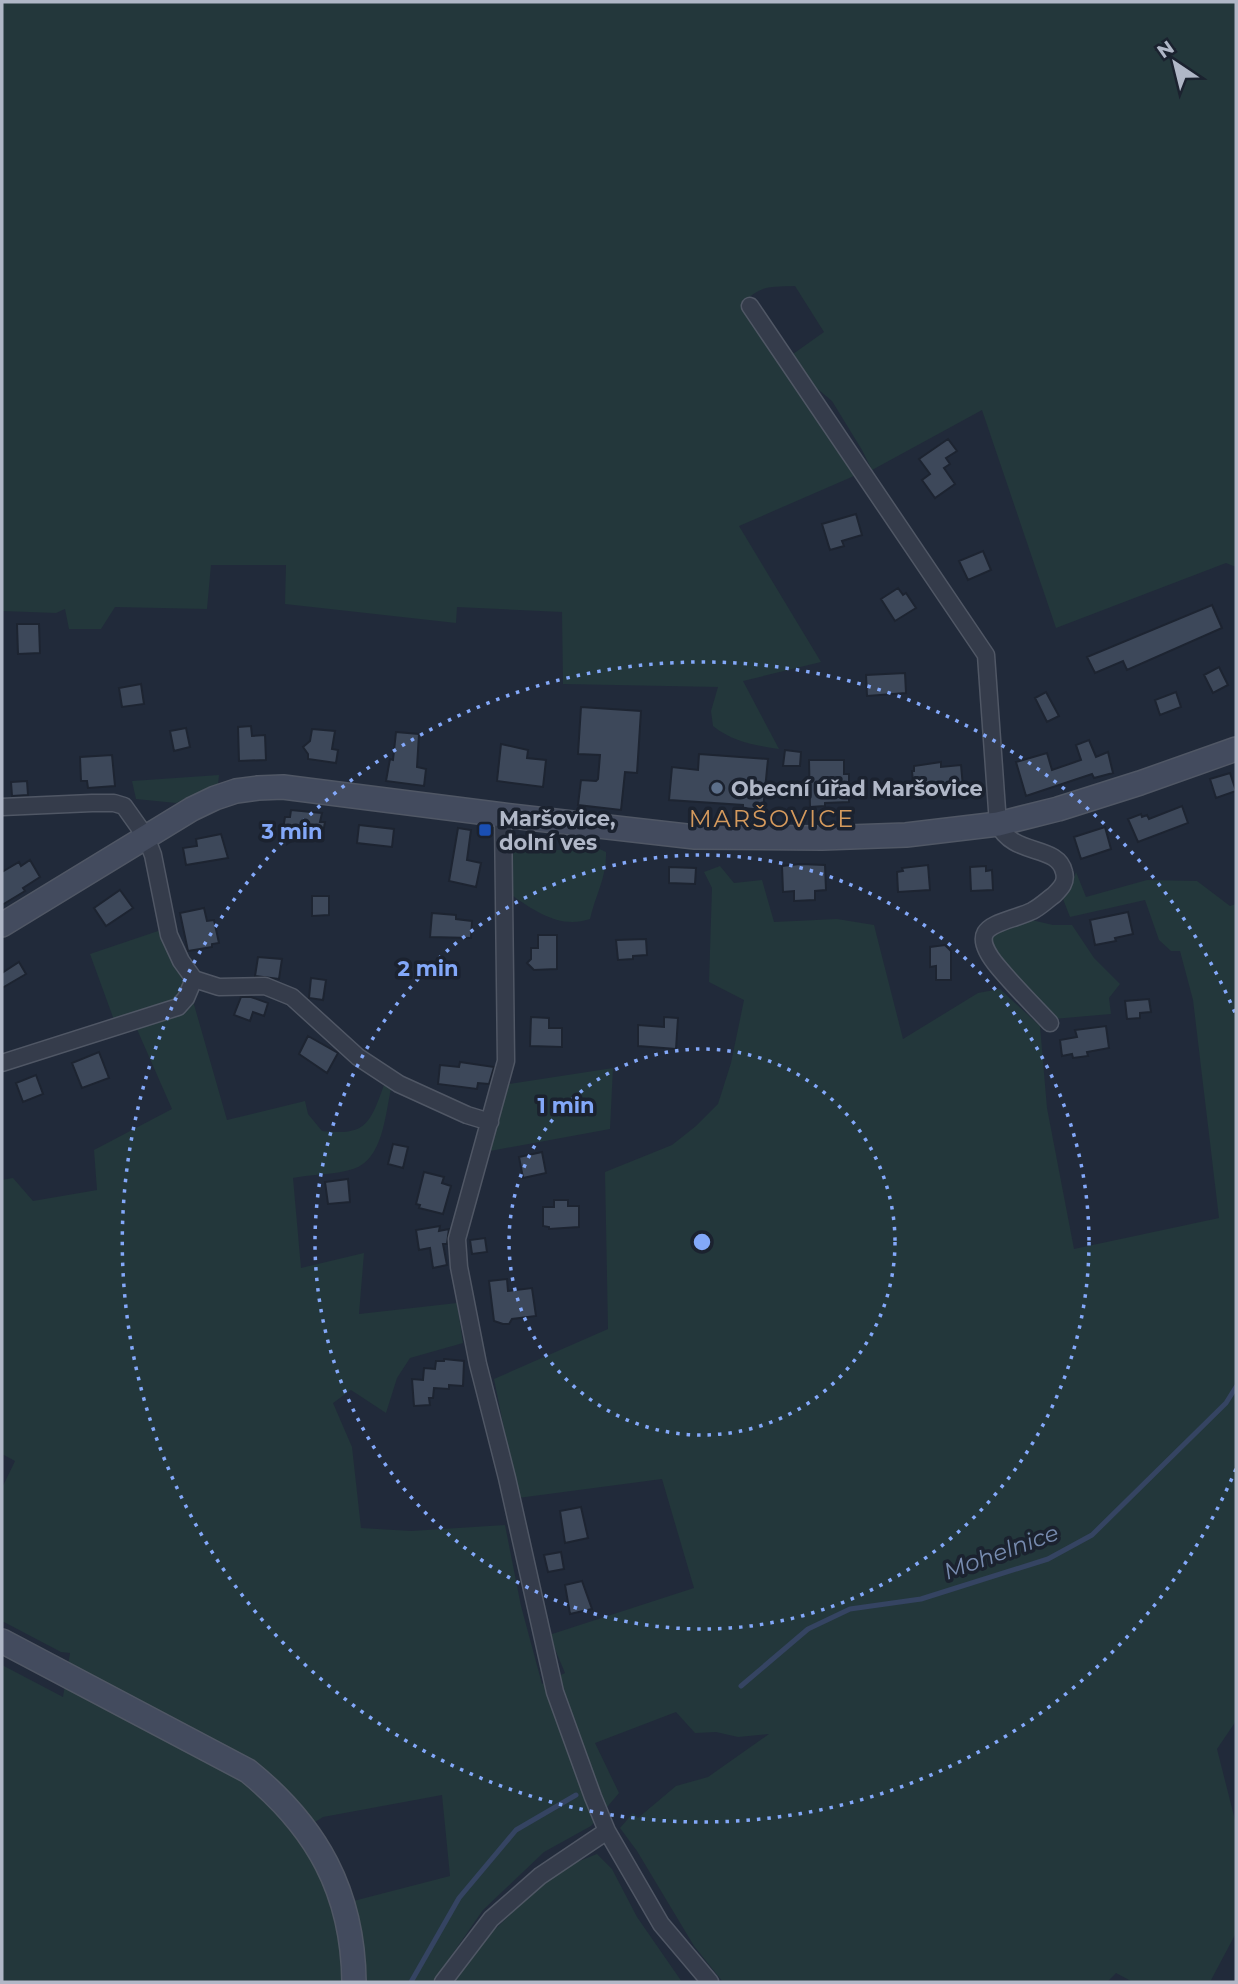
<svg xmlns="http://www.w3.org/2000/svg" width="1238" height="1984" font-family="Montserrat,sans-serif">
  <rect width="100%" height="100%" fill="#212a3a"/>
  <path fill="#23373b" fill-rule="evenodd" d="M 2,2 L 1236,2 L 1236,567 L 1226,563 L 1056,628 L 982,410 L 872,470 L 862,450 L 832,401 L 814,386 L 793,354 L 824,332 L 795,286 C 768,287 760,285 741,305 L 854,476 L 739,526 L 821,662 L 743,681 L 779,749 C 754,745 733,742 713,726 L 711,711 L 718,687 L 563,684 L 562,612 L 457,607 L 456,623 L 285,604 L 286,565 L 211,565 L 207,609 L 115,607 L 101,629 L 69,629 L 65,609 L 56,613 L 2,611 Z
    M 219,775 L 218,785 L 176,803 L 136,799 L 132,781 Z
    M 591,845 L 606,852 C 607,877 595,896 590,919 C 561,929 536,912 513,896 L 508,863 L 515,848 L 561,850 Z
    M 720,866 L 734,883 L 762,880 L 774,922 L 837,919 L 874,925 L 903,1039 L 978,993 L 1000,989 L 1040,1026 L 1047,1108 L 1074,1249 L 1219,1218 L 1193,1000 L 1180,951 L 1171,951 L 1159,940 L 1145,900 L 1070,917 L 1063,899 L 1071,887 L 1076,872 L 1086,897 L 1147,880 L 1197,881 L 1230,906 L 1236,904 L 1236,1721 L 1217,1749 L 1236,1824 L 1236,1933 L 1210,1982 L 1133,1982 L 1116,1973 L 1107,1982 L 723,1982 L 694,1946 L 637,1851 L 620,1828 L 633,1813 L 638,1818 L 676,1786 L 708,1777 L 769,1734 L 738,1737 L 716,1732 L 695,1733 L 676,1712 L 595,1743 L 619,1793 L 591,1826 L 544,1852 L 483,1910 L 433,1982 L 2,1982 L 2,1665 L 63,1697 L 70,1653 L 61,1652 L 2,1621 L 2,1488 L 15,1461 L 2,1454 L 2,1180 L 13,1178 L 33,1201 L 97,1190 L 94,1150 L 172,1109 L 136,1027 L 193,1001 L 227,1120 L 305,1101 L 308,1114 L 322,1131 C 366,1136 370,1124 384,1085 L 391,1089 C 385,1115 383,1160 353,1169 C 334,1175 312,1174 293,1178 L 301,1268 L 364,1253 L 359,1314 L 457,1303 L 463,1343 L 410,1358 L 397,1378 L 386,1413 L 351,1390 L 333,1403 L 352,1447 L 361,1528 L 411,1531 L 505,1525 L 521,1606 L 542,1684 L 565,1673 L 549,1635 L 694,1588 L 662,1479 L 518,1498 L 494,1379 L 608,1329 L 605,1172 L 672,1145 L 696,1126 L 718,1104 L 731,1063 L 744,1000 L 709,982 L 712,888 L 704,872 ZM 442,1795 L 450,1876 L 334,1906 L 309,1849 L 298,1833 L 323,1817 Z
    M 1023,918 L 1053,925 L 1072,925 L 1094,958 L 1120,984 L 1109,998 L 1111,1014 L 1053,1019 C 1040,992 991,964 992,934 Z
    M 161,930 L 175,964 L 184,979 L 181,996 L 174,1002 L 114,1020 L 90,954 Z
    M 613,1068 L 610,1129 L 490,1151 L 509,1084 Z
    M 597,1854 L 612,1869 L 637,1917 L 682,1982 L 451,1982 L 489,1935 L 557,1870 Z"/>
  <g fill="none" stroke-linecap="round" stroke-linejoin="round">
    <path stroke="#354462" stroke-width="5" d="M 741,1686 L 808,1629 L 850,1609 L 921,1599 L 1048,1559 L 1092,1535 L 1226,1403 L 1236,1387
      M 411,1982 L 459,1898 L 516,1830 L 576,1795"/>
  </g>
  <path fill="#3d485a" stroke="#1d2431" stroke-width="2" d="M 948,439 L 957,451 L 946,458 L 950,464 L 944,468 L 955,484 L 935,498 L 922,480 L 930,474 L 919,459 Z
    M 856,514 L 862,535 L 842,541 L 844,546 L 830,550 L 822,524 Z
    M 983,551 L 991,570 L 968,580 L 959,561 Z
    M 898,588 L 903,595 L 906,593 L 916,608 L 895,621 L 881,599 Z
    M 1212,605 L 1222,628 L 1127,670 L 1123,661 L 1095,673 L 1087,657 Z
    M 17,624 L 39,624 L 40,653 L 18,654 Z
    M 1219,667 L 1228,685 L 1213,693 L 1204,675 Z
    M 905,673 L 906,693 L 867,696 L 866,675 Z
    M 141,684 L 144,704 L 122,707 L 119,688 Z
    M 1046,692 L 1059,716 L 1047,722 L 1035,698 Z
    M 1176,692 L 1181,707 L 1160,715 L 1155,700 Z
    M 581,707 L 641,711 L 637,773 L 625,772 L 621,810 L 578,805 L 581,780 L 596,781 L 598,779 L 600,755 L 578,754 Z
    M 251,726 L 252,736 L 265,735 L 266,760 L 239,761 L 238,727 Z
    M 186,728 L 190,747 L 174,751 L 170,731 Z
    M 312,729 L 335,731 L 332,749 L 338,750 L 336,763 L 308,759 L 308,754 L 303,747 L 310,741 Z
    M 396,732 L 419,734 L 417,767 L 426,769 L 424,786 L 386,781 L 390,759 L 393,760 Z
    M 1089,740 L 1096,757 L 1108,752 L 1113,773 L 1094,778 L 1092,774 L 1026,796 L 1016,762 L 1047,753 L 1052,770 L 1081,760 L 1076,745 Z
    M 501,744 L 528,750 L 527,758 L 546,760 L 543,787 L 497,781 Z
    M 785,750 L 801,752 L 800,766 L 783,766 Z
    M 699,754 L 768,759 L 763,810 L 743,808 L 743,805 L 669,800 L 672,767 L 698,770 Z
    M 112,755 L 115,786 L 88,788 L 87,781 L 81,781 L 80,757 Z
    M 809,760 L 844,760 L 844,774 L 849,774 L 849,802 L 825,803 L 825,806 L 810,807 Z
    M 941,762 L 941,767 L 961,765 L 963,787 L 945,789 L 945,792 L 914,793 L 912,771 L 914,771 L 914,766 Z
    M 1230,773 L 1236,791 L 1216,798 L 1210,779 Z
    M 27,781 L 28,795 L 12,796 L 11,782 Z
    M 1182,806 L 1188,823 L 1138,842 L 1128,819 L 1141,814 L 1142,817 L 1147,815 L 1149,819 Z
    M 291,810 L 322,813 L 320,822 L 325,822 L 323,833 L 319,833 L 318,839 L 298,837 L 287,844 L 288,830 L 283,829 L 285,817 L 290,817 Z
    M 359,825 L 394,829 L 392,847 L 357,843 Z
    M 1105,827 L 1111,849 L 1081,859 L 1074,837 Z
    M 458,828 L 471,830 L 467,860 L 481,863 L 476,887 L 449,881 Z
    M 221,834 L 228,858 L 186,865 L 183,848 L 197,846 L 196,839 Z
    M 30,860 L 40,877 L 23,888 L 25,891 L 2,905 L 2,872 L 19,862 L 21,866 Z
    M 800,864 L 825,865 L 826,890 L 815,891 L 815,900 L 794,901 L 794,891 L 783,892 L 782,866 Z
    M 928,865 L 930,890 L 898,892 L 897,872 L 903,871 L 902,868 Z
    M 986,866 L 986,871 L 992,870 L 993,890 L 971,891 L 970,867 Z
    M 669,867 L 696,868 L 695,884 L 669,883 Z
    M 120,890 L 133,908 L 106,926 L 94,908 Z
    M 312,896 L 329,896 L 329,915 L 312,916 Z
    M 204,908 L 207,921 L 214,920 L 219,943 L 212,944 L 212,947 L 188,951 L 180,913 Z
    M 1128,912 L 1133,934 L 1115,938 L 1116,941 L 1095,945 L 1090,920 Z
    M 432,913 L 456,915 L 456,919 L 472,921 L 471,938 L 430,937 Z
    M 538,935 L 557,935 L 557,969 L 534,970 L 527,963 L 531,959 L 531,948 L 538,948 Z
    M 646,939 L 647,955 L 633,956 L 633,959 L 618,960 L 616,940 Z
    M 945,945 L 951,951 L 951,980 L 936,980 L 936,966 L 930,967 L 930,947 Z
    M 258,957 L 282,959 L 279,979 L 255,976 Z
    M 19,962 L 26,974 L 2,988 L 2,973 Z
    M 311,978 L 326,980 L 323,1000 L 309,998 Z
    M 241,997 L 251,997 L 268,1003 L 264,1016 L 253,1012 L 250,1021 L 234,1015 Z
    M 1149,999 L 1151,1012 L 1140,1013 L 1140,1018 L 1127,1019 L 1125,1001 Z
    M 531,1017 L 549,1018 L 549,1028 L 562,1028 L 562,1047 L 530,1046 Z
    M 664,1017 L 678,1018 L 676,1049 L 638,1046 L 638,1025 L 664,1027 Z
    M 1106,1026 L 1109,1048 L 1087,1052 L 1088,1056 L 1073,1058 L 1072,1054 L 1062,1056 L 1060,1040 L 1077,1037 L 1075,1030 Z
    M 308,1036 L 338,1053 L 327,1073 L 299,1054 Z
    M 99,1052 L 109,1078 L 82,1088 L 72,1063 Z
    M 460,1062 L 494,1067 L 489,1084 L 478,1083 L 477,1089 L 438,1084 L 440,1065 L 459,1067 Z
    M 36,1075 L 43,1094 L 23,1102 L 16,1083 Z
    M 393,1144 L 408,1147 L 403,1168 L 388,1164 Z
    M 542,1152 L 546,1173 L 523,1178 L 519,1157 Z
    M 424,1172 L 444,1177 L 442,1183 L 451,1186 L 443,1214 L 419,1208 L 420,1205 L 416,1204 Z
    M 348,1179 L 350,1202 L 328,1204 L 325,1182 Z
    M 554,1200 L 568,1200 L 568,1206 L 579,1206 L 579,1227 L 549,1229 L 549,1227 L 543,1226 L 543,1207 L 554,1207 Z
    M 440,1226 L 439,1231 L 449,1229 L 447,1244 L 443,1244 L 447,1265 L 433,1268 L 430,1248 L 419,1250 L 416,1230 Z
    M 485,1238 L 487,1252 L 472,1254 L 470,1240 Z
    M 507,1279 L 508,1291 L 532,1288 L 536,1316 L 512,1319 L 509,1324 L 503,1324 L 494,1321 L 489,1281 Z
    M 444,1359 L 464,1361 L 463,1386 L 449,1385 L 449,1389 L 434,1388 L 433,1398 L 429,1398 L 430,1405 L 414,1406 L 412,1379 L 423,1380 L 424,1368 L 435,1369 L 436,1361 L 444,1361 Z
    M 581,1507 L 588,1538 L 565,1543 L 560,1511 Z
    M 561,1552 L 564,1569 L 548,1572 L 544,1555 Z
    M 582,1581 L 592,1609 L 570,1614 L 565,1585 Z"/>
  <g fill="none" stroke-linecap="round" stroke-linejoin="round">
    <g stroke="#505765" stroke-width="19">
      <path id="street" d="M 750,306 L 986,655 L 998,824 C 1013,857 1058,844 1064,872 C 1067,882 1061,888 1054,895 C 1047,900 1040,907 1032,911 C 1002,925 961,923 999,968 C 1015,987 1033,1005 1050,1023
        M 2,807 L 92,803 L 114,803 L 124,806 L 146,837 L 153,855 L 169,935 L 181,961 L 194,979 L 219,987 L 265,986 L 292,997 L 358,1057 L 399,1084 L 467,1115 L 490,1122
        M 503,815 L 506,1061 L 457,1239 L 459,1267 L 478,1364 L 507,1478 L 555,1692 L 593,1797 L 607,1831 L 661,1924 L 710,1982
        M 2,1063 L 178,1007 L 186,998 L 194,979
        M 443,1982 L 491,1919 L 540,1876 L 607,1831"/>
    </g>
    <g stroke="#505765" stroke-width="26">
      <path id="secondary" d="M 2,925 L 192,809 L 215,798 L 236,791 L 258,788 L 283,787 L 503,815 L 695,837 L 822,838 L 906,835 L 998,824 L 1058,809 L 1140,783 L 1236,749
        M 2,1641 L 248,1771 C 317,1827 353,1892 354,1982"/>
    </g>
    <use href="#street" stroke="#353c4b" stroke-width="16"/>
    <use href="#secondary" stroke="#434b5e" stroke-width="23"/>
  </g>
  <g fill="none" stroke="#83a8f9" stroke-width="3.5" stroke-dasharray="3.5 7">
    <circle cx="702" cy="1242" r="193"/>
    <circle cx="702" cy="1242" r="387"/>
    <path d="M1236 1469A580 580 0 1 1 1236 1015"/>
  </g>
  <circle fill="#5c6f8a" stroke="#1b222f" stroke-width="2.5" cx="717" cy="788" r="7"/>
  <rect fill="#1a4fb4" stroke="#1b222f" stroke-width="2.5" x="478" y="823" width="14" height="14" rx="3.5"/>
  <g text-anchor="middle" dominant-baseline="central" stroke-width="7" stroke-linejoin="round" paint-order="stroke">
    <g font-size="21" font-weight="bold" fill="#b0b7c7" stroke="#1b222f" text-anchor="start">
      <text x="731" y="788">Obecní úřad Maršovice</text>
      <text x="499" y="818">Maršovice,<tspan x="499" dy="24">dolní ves</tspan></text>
    </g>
    <g font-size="23" font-style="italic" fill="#778baf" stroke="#1b222f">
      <text transform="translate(1001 1552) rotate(-20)">Mohelnice</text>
    </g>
    <g font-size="24" letter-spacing="2" fill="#d59a5d" stroke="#1b222f">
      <text x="772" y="818">MARŠOVICE</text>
    </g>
  </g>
  <circle cx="702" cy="1242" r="10" fill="#83a8f9" stroke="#1b222f" stroke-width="3.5"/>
  <g font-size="21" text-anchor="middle" font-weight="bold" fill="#83a8f9" stroke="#1b222f" stroke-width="7" stroke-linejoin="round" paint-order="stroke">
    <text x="292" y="839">3 min</text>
    <text x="428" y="976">2 min</text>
    <text x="566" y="1113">1 min</text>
  </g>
  <rect width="1238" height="1984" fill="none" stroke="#b0b7c7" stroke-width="7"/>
  <g transform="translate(1175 63) rotate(325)" stroke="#1b222f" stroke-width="5" paint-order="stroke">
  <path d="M0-5L12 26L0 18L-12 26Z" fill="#b0b7c7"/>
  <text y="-10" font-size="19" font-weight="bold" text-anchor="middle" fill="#b0b7c7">N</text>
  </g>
</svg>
